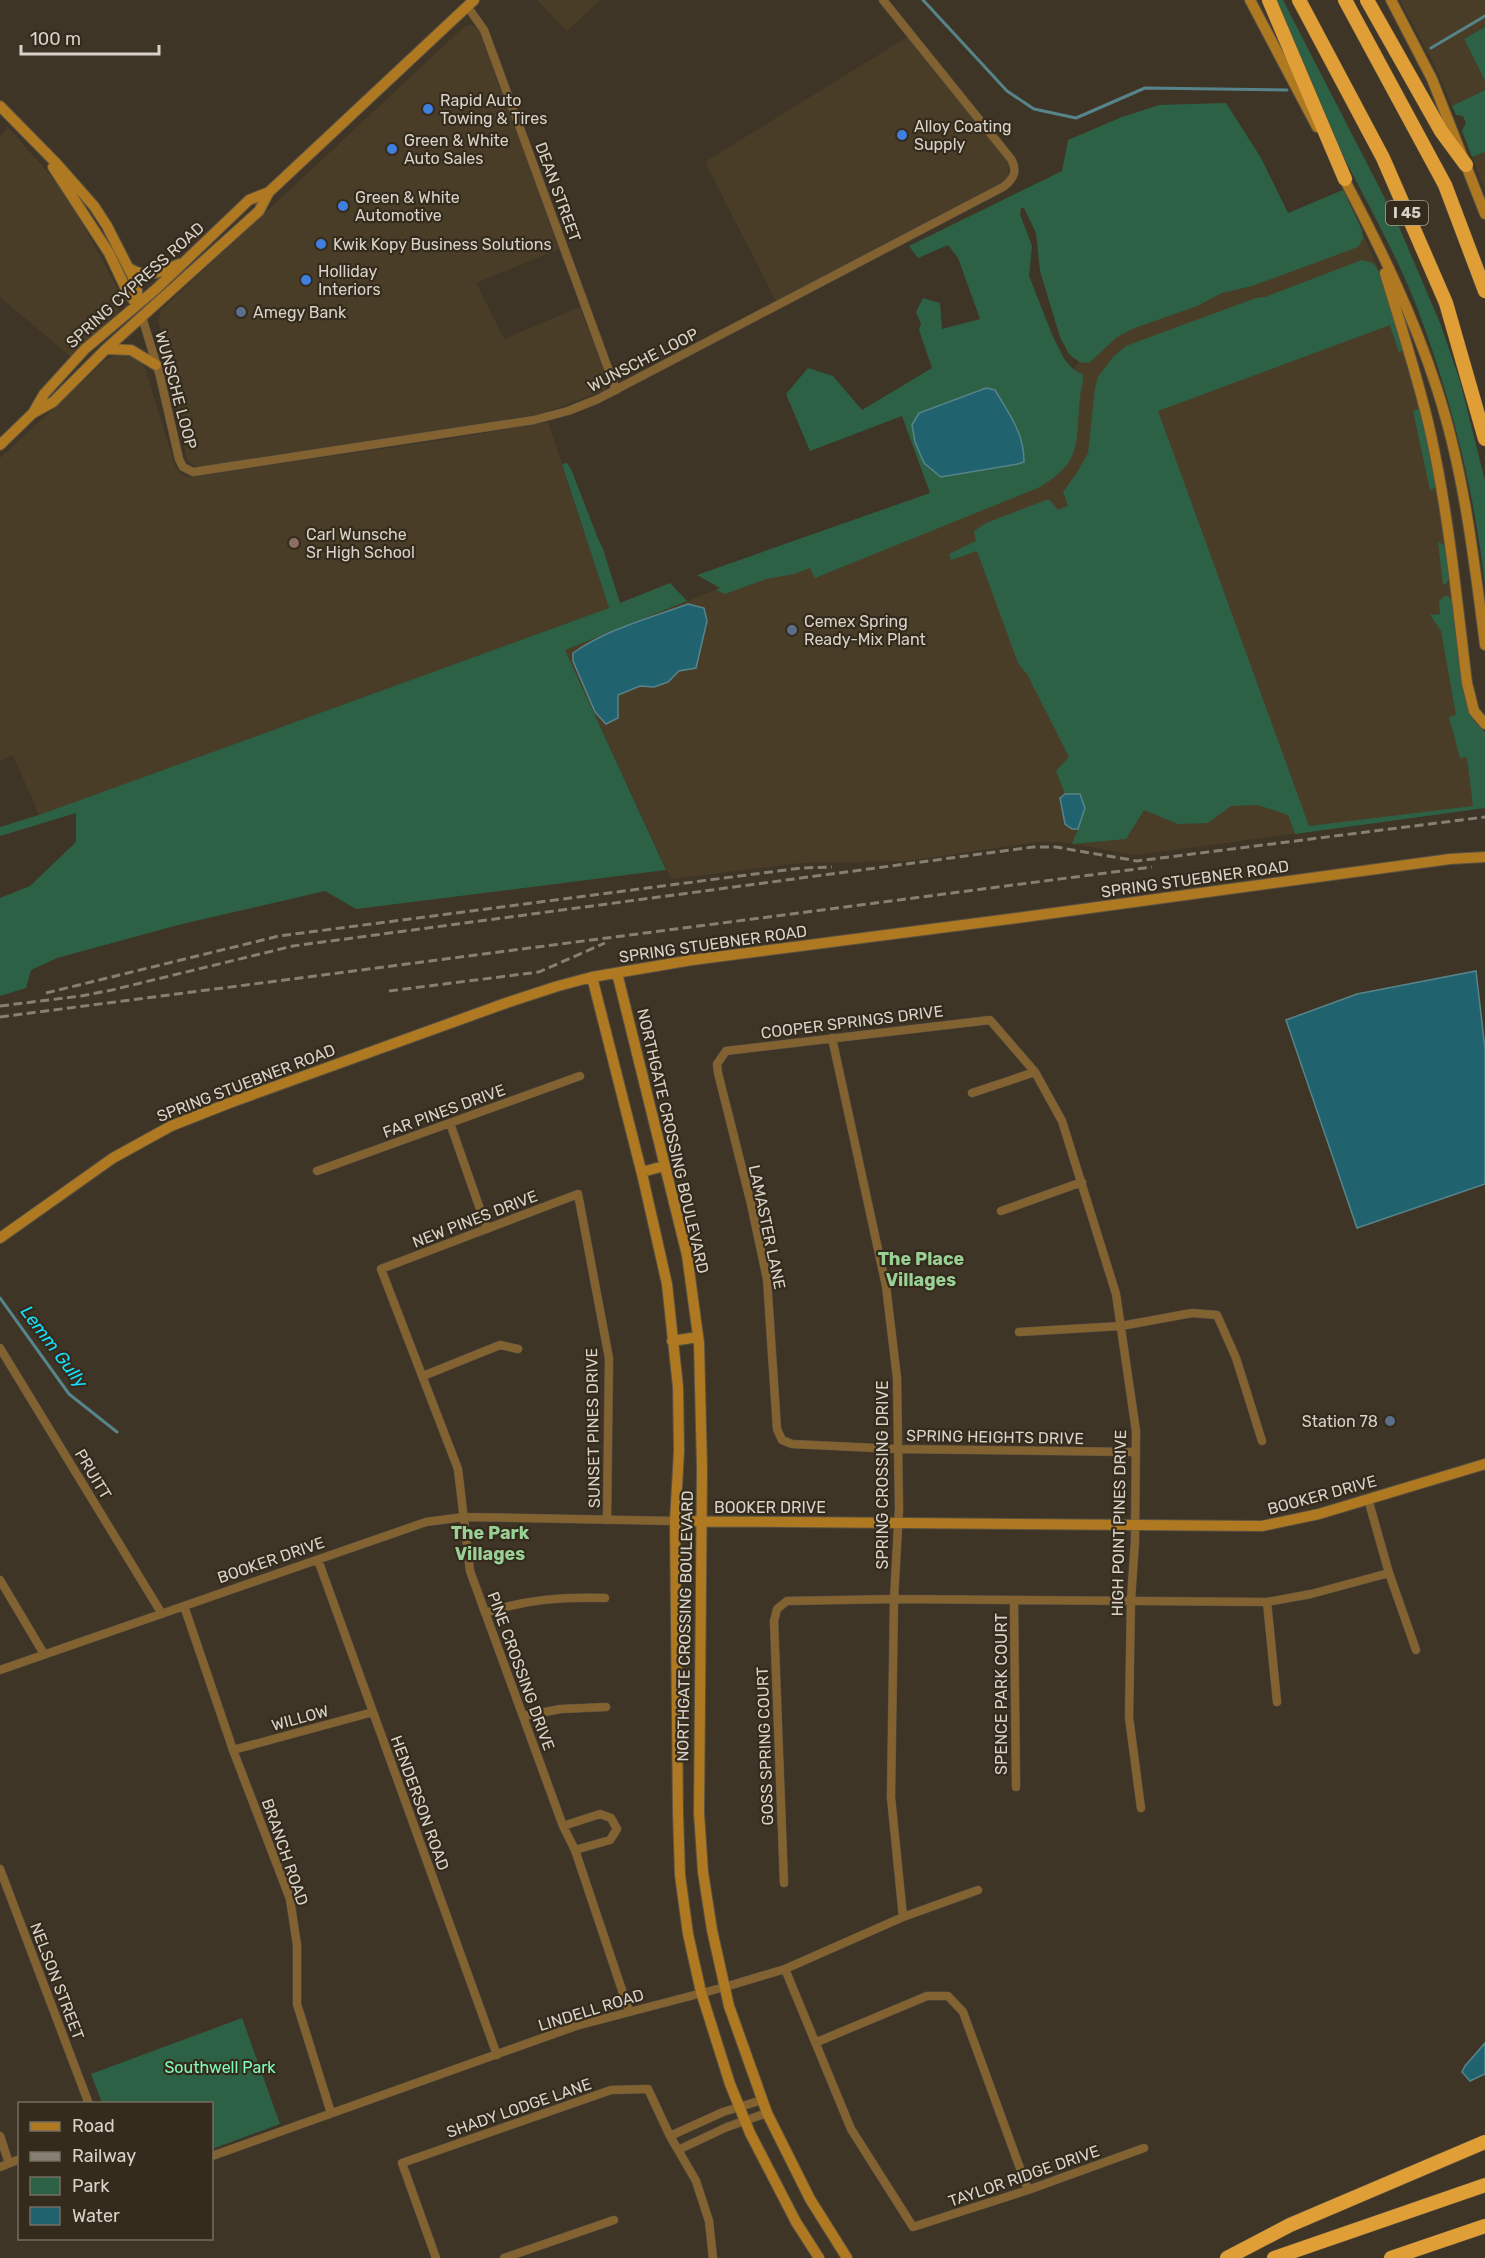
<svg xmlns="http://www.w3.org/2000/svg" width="1485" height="2258" font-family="Rubik,sans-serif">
  <rect width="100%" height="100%" fill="#3e3526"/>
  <path fill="#4a3d28" d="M 537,0 L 600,0 L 567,31 Z
    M 1400,0 L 1485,0 L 1485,27 L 1464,39 L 1485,81 L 1485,90 L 1452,106 L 1437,70 Z
    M 470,25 L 478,27 L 559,249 L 476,283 L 504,339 L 580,307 L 608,381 L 605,390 L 541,414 L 216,466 L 198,467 L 191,464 L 187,460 L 185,451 L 170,363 L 158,321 L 161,310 L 464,27 Z
    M 909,36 L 1004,156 L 1009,165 L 1008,176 L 1004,181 L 776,301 L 705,162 Z
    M 8,127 L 58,184 L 74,208 L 119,292 L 121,306 L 116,314 L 71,357 L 0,297 L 0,137 Z
    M 1485,145 L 1485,190 L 1471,154 Z
    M 1343,190 L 1381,275 L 1414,377 L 1441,511 L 1478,809 L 1136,855 L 1061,842 L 1037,842 L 908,861 L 801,863 L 671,879 L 565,650 L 721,588 L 1050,467 L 1063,381 L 1102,335 L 1286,215 Z
    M 121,353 L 137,358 L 144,365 L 175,466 L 181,474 L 188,477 L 443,440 L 548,422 L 609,608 L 39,815 L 13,755 L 0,761 L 0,458 L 107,359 Z"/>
  <path fill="#2d6146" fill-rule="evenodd" d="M 1274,0 L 1283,0 L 1397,222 L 1440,323 L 1460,381 L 1485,481 L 1485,586 C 1475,493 1450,393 1416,305 C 1391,241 1355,183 1326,121 C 1307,81 1291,40 1274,0 Z
    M 1485,27 L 1485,81 L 1464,39 Z
    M 1485,90 L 1485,152 L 1472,157 L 1462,131 L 1466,123 L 1463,116 L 1456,115 L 1452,106 Z
    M 1226,103 L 1261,158 L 1288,213 L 1343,190 L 1362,230 L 1363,239 L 1358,247 L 1252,286 L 1222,293 L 1197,306 L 1132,329 L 1117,337 L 1089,363 L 1079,362 L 1069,354 L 1060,337 L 1040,271 L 1036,233 L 1024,208 L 1021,208 L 1020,214 L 1032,246 L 1029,276 L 1053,337 L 1065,360 L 1073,369 L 1083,375 C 1084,383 1080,390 1080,398 C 1075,442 1084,461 1040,487 L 815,578 L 810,568 L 794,574 L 766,579 L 725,594 L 716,590 L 720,588 L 697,575 L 930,493 L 902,416 L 810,451 L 786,394 L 808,368 L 833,376 L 862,410 L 932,368 L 919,330 L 921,324 L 916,312 L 923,298 L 940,303 L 942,329 L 980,319 L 958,258 L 948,245 L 918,258 L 909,246 L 1062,171 L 1068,140 L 1122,117 L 1159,105 ZM 995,390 L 1018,428 L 1024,461 L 1018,464 L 941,477 Z
    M 1362,260 L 1373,263 L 1381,275 L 1404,348 L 1399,353 L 1390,325 L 1158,411 L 1309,826 L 1473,806 L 1467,757 L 1460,758 L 1449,717 L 1456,715 L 1441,631 L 1430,615 L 1440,614 L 1439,601 L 1445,596 L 1448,596 L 1454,603 L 1466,702 L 1474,721 L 1485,732 L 1485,808 L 1295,834 L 1288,815 L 1258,805 L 1231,806 L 1208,823 L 1178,824 L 1144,810 L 1126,839 L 1072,844 L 1079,827 L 1080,794 L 1065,794 L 1056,771 L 1069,757 L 1027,674 L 1018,663 L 977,551 L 951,560 L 949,554 L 976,541 L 974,531 L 986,523 L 1046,500 L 1050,500 L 1058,510 L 1068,506 L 1063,492 L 1078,471 L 1088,453 L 1095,388 L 1098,377 L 1113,357 L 1126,346 L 1139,341 L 1256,298 L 1265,297 Z
    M 1417,409 L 1423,411 L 1436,487 L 1430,490 L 1413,411 Z
    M 567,463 L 571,469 L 597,536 L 603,549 L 620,603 L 670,583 L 687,601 L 565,650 L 666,870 L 356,909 L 325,891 L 182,924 L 57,958 L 31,970 L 26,988 L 0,996 L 0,898 L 30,886 L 76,842 L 76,813 L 0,836 L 0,827 L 39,815 L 609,608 L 562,464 Z
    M 1438,542 L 1446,546 L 1450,578 L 1445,585 L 1443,584 Z
    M 242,2018 L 280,2124 L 212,2149 L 212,2104 L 102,2103 L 91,2074 Z"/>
  <path fill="#20636f" stroke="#57848a" stroke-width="1.5" d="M 986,388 L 995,390 C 1009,414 1024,432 1024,462 L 1018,464 L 941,477 L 924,463 L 915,442 L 912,425 L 919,413 Z
    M 688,604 L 704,608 L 707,621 L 696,668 L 679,671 L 668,682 L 654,687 L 640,686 L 618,695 L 618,718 L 606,724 L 595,712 L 573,661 L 573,653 C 607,629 650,618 688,604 Z
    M 1065,794 L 1080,794 L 1085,808 L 1078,829 L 1072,829 L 1065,824 L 1060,798 Z
    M 1476,971 L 1485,1049 L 1485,1184 L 1357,1228 L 1286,1020 L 1357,994 Z
    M 1485,2043 L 1485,2074 L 1470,2081 L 1462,2072 L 1465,2066 Z"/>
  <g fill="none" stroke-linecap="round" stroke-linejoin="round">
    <path stroke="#57848a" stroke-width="3" d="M 923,0 L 1007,91 L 1034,109 L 1076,118 L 1145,88 L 1287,90
      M 1431,48 L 1485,16
      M 0,1298 L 69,1394 L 117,1432"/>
    <g stroke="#5a5143" stroke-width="9">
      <path id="street" d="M 467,6 L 484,30 L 616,390
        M 142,317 L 160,376 L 179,459 L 183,467 L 193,472 L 534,420 L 568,411 L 598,399 L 1003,187 C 1014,179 1018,171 1011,159 L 883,0
        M 832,1038 L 886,1286 L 897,1378 L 899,1509 L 894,1599 L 891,1797 L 903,1917
        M 972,1093 L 1035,1072
        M 450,1123 L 487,1229
        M 317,1171 L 580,1076
        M 1001,1211 L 1082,1182
        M 1019,1332 L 1121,1326 L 1192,1313 L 1217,1315 L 1236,1358 L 1262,1441
        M 0,1348 L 162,1614
        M 423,1376 L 500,1345 L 518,1349
        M 1136,1452 L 897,1449 L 792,1444 L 782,1440 L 777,1429 L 767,1279 L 751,1204 L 718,1073 L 717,1064 L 726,1051 L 990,1020 L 1035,1072 L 1062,1121 L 1116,1294 L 1136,1431 L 1135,1541 L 1131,1600 L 1129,1717 L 1141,1808
        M 1368,1499 L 1389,1573 L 1416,1650
        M 607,1520 L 609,1358 L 578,1194 L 381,1269 L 458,1469 L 470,1571 L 563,1826 L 575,1850 L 629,2011
        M 318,1560 L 497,2055
        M 0,1580 L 44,1654
        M 1014,1600 L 1016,1787
        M 1267,1602 L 1277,1702
        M 184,1606 L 233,1750 L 290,1899 L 297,1945 L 297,2004 L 331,2113
        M 485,1613 C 527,1599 562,1597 605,1598
        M 0,1670 L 426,1522 L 464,1517 L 675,1521
        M 523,1716 L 561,1709 L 606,1707
        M 233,1750 L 373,1712
        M 563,1826 L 600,1814 L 611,1818 L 617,1829 L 610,1840 L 575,1850
        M 0,1869 L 89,2104
        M 784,1883 L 774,1621 L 777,1609 L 787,1601 L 894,1599 L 1267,1602 L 1311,1594 L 1389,1573
        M 785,1969 L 851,2129 L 913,2227 L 1028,2190 L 1144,2148
        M 817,2042 L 927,1996 L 948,1996 L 963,2012 L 1028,2190
        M 0,2136 L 9,2163
        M 670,2136 L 723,2112 L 762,2100
        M 678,2150 L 727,2127 L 767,2113
        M 212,2156 L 576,2026 L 725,1987 L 785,1969 L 903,1917 L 978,1890
        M 0,2167 L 20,2159
        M 436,2258 L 402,2163 L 611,2090 L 648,2089 L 670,2136 L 696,2181 L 709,2221 L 713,2258
        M 504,2258 L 614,2220"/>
    </g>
    <g stroke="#5a5143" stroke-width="12">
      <path id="secondary" d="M 1250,0 L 1317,127
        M 1391,0 L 1432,79 L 1485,214
        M 0,106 L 57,164 L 94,206 L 107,226 L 132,275 L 137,286 L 137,305
        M 53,167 L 109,253 L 126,289 L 137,305
        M 1341,173 C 1378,243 1413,314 1437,389 C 1464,472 1474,559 1485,645
        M 129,268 C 145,279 162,272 179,264
        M 1385,273 C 1401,327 1419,380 1431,435 C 1449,517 1457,601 1467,683 L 1474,711 L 1485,724
        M 106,349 L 131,350 L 156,365
        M 33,413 L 53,402 L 106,349 L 259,211 L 269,192 L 474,0
        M 0,445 L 33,413 L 44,394 L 85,349 L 156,289 L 249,200 L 269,192
        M 617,973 L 687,1255 L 699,1343 L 702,1468 L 699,1813 L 703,1872 L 712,1930 L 729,2006 L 767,2113 L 810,2199 L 847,2258
        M 592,977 L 643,1178 L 667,1284 L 678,1387 L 679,1451 L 675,1521 L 678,1813 L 680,1875 L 688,1934 L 701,1992 L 730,2084 L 750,2133 L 796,2222 L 819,2258
        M 642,1172 L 664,1166
        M 0,1238 L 113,1158 L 171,1126 L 232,1102 L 506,1003 L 558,986 L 592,977 L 692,960 L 1017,918 L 1450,859 L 1485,857
        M 672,1341 L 698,1337
        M 675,1521 L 1262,1526 L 1319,1514 L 1485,1464"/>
    </g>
    <g stroke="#5a5143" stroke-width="15">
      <path id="highway" d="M 1269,0 L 1345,179
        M 1299,0 L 1383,158 L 1446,303 L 1485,439
        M 1345,0 L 1445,185 L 1485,291
        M 1367,0 L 1441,131 L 1466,165
        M 1227,2258 L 1290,2225 L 1485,2142
        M 1274,2258 L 1485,2185
        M 1391,2258 L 1485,2226"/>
    </g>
    <use href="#street" stroke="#836232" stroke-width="8"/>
    <use href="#secondary" stroke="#ae7921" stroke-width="10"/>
    <use href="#highway" stroke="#e09f36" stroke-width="14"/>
    <path stroke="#877f73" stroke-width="3" stroke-dasharray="9 4.5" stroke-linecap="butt" d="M 389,991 L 539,972 L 605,943
      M 46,993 L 279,936 L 801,868 L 832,867
      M 0,1006 L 81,996 L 112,990 L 293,946 L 1033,847 L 1056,847 L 1137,861 L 1485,817
      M 0,1017 L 1152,867"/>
  </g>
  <g fill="#3f7fe0" stroke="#342b1c" stroke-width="2">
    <circle cx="428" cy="109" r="6"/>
    <circle cx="902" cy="135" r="6"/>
    <circle cx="392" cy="149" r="6"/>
    <circle cx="343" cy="206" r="6"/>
    <circle cx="321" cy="244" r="6"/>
    <circle cx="306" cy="280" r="6"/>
  </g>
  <g fill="#5c6f8a" stroke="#342b1c" stroke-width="2">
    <circle cx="241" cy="312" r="6"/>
    <circle cx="792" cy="630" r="6"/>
    <circle cx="1390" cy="1421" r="6"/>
  </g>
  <circle fill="#8d6e63" stroke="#342b1c" stroke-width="2" cx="294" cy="543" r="6"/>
  <g text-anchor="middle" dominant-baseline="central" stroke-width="4.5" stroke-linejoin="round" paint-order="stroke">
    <rect fill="#342b1c" stroke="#a7a095" stroke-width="1.5" x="1386" y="201" width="42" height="24" rx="4.5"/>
    <g font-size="15" font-weight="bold" fill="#d8d2c9">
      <text x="1407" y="213">I 45</text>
    </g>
    <g font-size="16" fill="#d8d2c9" stroke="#342b1c" text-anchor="start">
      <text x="440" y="100">Rapid Auto<tspan x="440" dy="18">Towing &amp; Tires</tspan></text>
      <text x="914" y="126">Alloy Coating<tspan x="914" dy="18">Supply</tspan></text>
      <text x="404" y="140">Green &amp; White<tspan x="404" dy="18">Auto Sales</tspan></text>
      <text x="355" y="197">Green &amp; White<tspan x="355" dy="18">Automotive</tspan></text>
      <text x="333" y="244">Kwik Kopy Business Solutions</text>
      <text x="318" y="271">Holliday<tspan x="318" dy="18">Interiors</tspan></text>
      <text x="253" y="312">Amegy Bank</text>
      <text x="306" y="534">Carl Wunsche<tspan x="306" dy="18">Sr High School</tspan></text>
      <text x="804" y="621">Cemex Spring<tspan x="804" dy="18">Ready-Mix Plant</tspan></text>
      <text x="1378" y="1421" text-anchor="end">Station 78</text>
    </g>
    <g font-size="16" fill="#d8d2c9" stroke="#342b1c">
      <text transform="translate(558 192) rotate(70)">DEAN STREET</text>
      <text transform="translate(135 285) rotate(-42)">SPRING CYPRESS ROAD</text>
      <text transform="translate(643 360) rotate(-27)">WUNSCHE LOOP</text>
      <text transform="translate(176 390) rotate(75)">WUNSCHE LOOP</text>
      <text transform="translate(1195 879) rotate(-8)">SPRING STUEBNER ROAD</text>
      <text transform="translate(713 944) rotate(-8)">SPRING STUEBNER ROAD</text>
      <text transform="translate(852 1022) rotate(-7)">COOPER SPRINGS DRIVE</text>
      <text transform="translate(246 1083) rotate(-21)">SPRING STUEBNER ROAD</text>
      <text transform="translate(444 1111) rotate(-20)">FAR PINES DRIVE</text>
      <text transform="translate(673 1141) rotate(77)">NORTHGATE CROSSING BOULEVARD</text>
      <text transform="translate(475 1219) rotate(-21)">NEW PINES DRIVE</text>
      <text transform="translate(767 1227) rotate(78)">LAMASTER LANE</text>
      <text transform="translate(593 1428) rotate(-91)">SUNSET PINES DRIVE</text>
      <text transform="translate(995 1437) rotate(1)">SPRING HEIGHTS DRIVE</text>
      <text transform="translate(93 1474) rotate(59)">PRUITT</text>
      <text transform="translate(882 1475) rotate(-90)">SPRING CROSSING DRIVE</text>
      <text transform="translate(1322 1495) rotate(-15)">BOOKER DRIVE</text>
      <text x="770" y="1507">BOOKER DRIVE</text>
      <text transform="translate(1119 1523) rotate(-89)">HIGH POINT PINES DRIVE</text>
      <text transform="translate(271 1560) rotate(-19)">BOOKER DRIVE</text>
      <text transform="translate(685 1626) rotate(-89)">NORTHGATE CROSSING BOULEVARD</text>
      <text transform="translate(521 1671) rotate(70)">PINE CROSSING DRIVE</text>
      <text transform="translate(1001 1694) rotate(-90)">SPENCE PARK COURT</text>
      <text transform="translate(300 1718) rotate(-15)">WILLOW</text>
      <text transform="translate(765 1746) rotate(-92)">GOSS SPRING COURT</text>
      <text transform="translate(420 1803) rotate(70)">HENDERSON ROAD</text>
      <text transform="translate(285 1852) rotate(71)">BRANCH ROAD</text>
      <text transform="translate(57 1981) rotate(69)">NELSON STREET</text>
      <text transform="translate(591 2010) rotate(-17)">LINDELL ROAD</text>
      <text transform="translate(519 2108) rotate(-19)">SHADY LODGE LANE</text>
      <text transform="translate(1024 2176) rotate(-19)">TAYLOR RIDGE DRIVE</text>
    </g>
    <g font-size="16" fill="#80fcbc" stroke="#342b1c">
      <text x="220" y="2067">Southwell Park</text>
    </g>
    <g font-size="18" font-weight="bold" fill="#99d095" stroke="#342b1c">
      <text x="921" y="1259">The Place<tspan x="921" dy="21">Villages</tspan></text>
      <text x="490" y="1533">The Park<tspan x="490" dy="21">Villages</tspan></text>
    </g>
    <g font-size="18" font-style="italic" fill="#13e1fe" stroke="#342b1c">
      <text transform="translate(54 1347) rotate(53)">Lemm Gully</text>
    </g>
  </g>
  <rect x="18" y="2102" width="195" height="138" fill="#342b1c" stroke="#766e61" stroke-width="1.5"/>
  <rect x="30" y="2122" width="30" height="9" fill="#ae7921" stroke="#766e61" stroke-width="1.5"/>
  <text x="72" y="2132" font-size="18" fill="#d8d2c9">Road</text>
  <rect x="30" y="2152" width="30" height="9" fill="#877f73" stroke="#766e61" stroke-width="1.5"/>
  <text x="72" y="2162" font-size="18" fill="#d8d2c9">Railway</text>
  <rect x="30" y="2177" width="30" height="18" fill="#2d6146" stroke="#766e61" stroke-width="1.5"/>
  <text x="72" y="2192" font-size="18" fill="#d8d2c9">Park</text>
  <rect x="30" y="2207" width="30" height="18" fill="#20636f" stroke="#766e61" stroke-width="1.5"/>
  <text x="72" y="2222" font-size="18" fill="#d8d2c9">Water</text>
  <path d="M21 45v9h138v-9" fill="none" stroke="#d8d2c9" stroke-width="3"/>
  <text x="30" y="45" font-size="18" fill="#d8d2c9" stroke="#342b1c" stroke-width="4.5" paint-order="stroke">100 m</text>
</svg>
